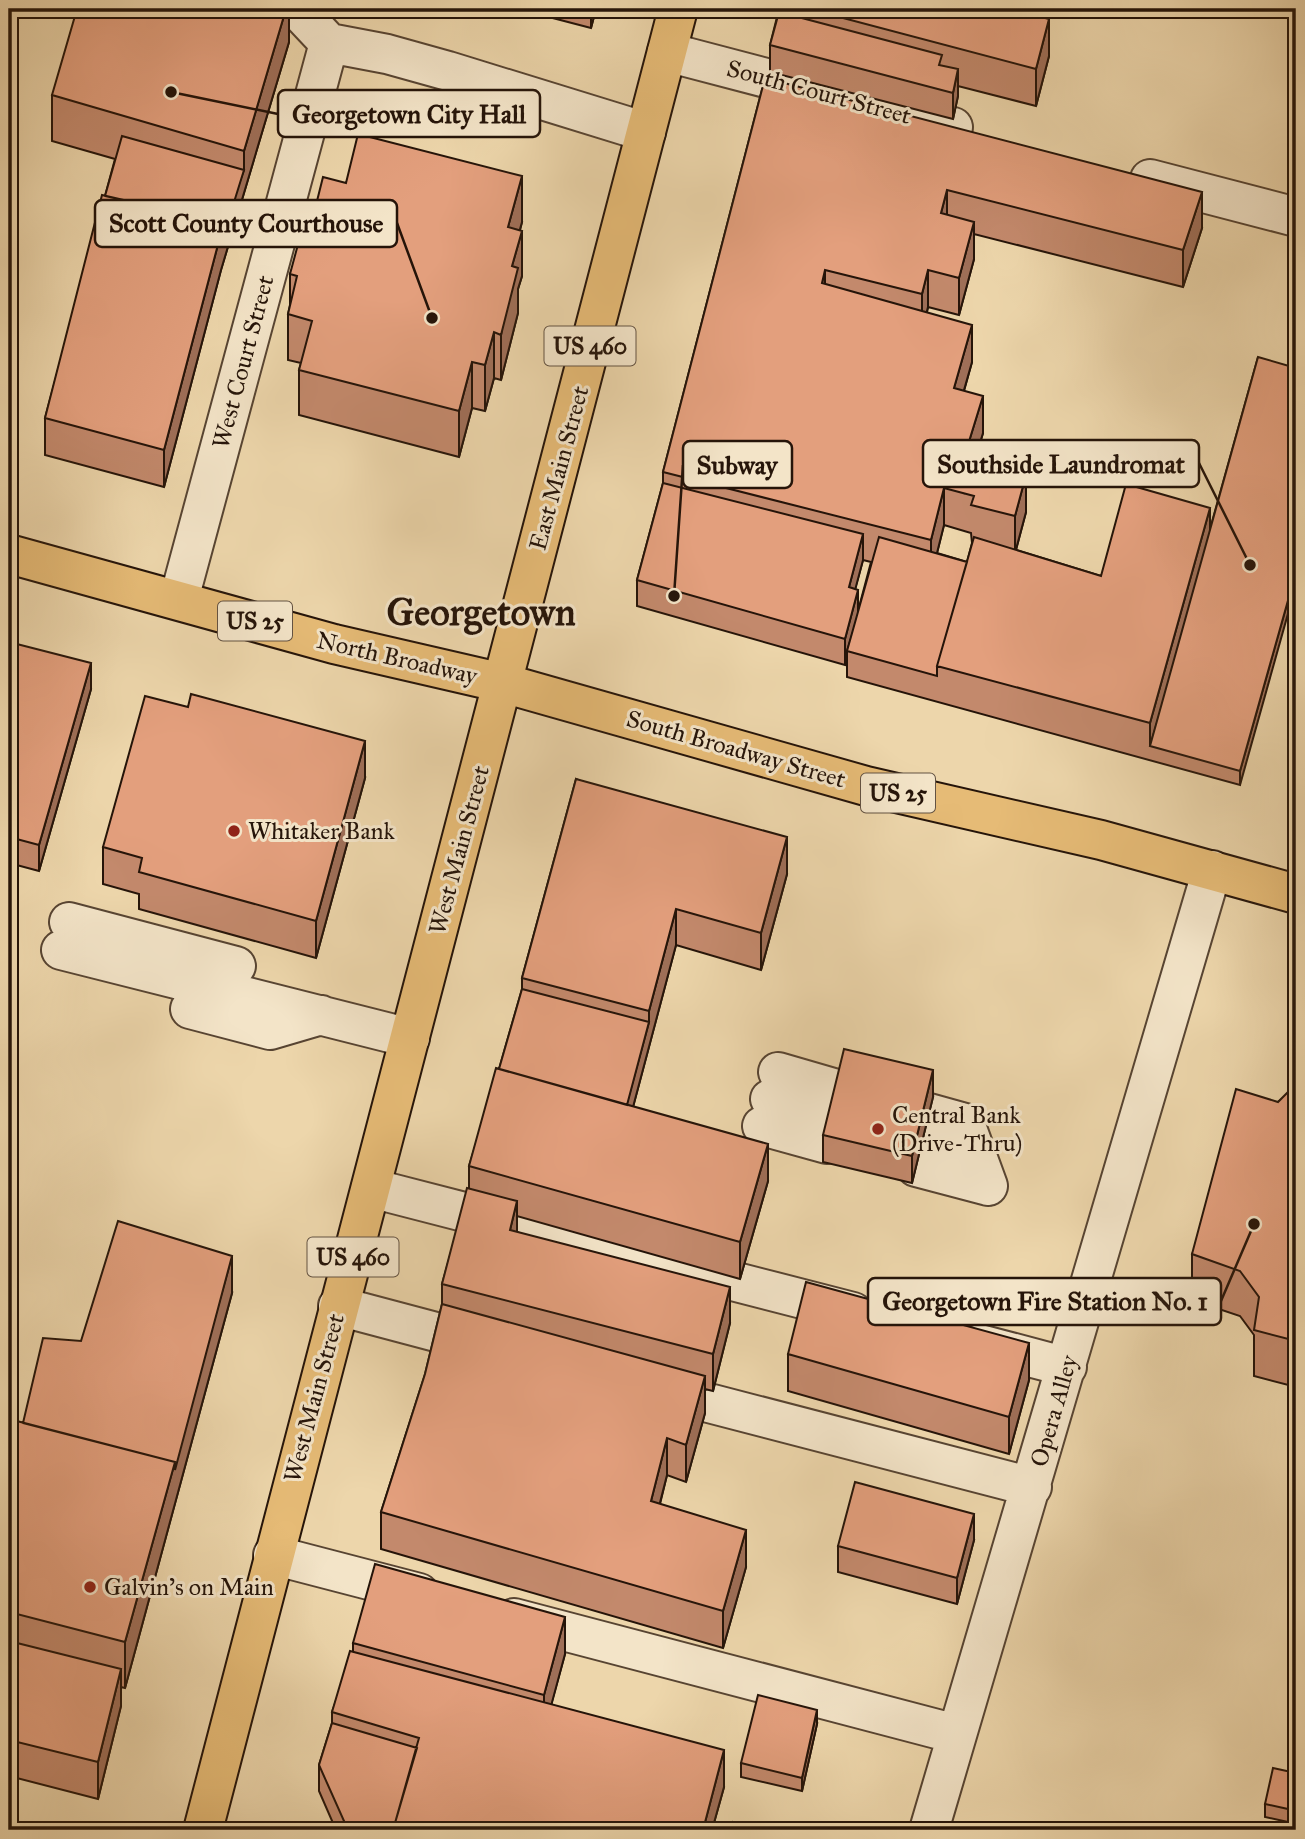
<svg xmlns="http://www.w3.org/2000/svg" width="1305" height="1839" font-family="'IM FELL Great Primer',serif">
  <rect width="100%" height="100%" fill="#edd6ab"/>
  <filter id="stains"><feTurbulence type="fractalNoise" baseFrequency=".00286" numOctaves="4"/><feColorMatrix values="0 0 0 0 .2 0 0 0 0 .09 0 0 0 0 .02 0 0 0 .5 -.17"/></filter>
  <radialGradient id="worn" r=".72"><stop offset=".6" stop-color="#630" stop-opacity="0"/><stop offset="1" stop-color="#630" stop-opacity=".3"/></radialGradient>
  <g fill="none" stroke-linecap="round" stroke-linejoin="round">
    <g stroke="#574432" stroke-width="42">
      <path id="minor" d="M 297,9 L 329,43 L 387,54 L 448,71 L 646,132
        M 667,52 L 953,127
        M 1150,179 L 1296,217
        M 179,599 L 329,43
        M 69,922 L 236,966
        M 61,950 L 410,1038
        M 190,1009 L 270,1030 L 321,1015
        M 778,1072 L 840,1090
        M 770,1099 L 834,1119
        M 929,1113 L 965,1123 L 988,1186
        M 762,1126 L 827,1144
        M 923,1140 L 957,1150 L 982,1179
        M 916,1167 L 988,1186
        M 371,1188 L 853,1312
        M 338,1306 L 485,1345
        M 980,1344 L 1067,1367
        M 655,1389 L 1032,1487
        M 273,1555 L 419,1593
        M 514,1618 L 956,1734
        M 929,1830 L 1212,870"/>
    </g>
    <g stroke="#251409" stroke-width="42">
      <path id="major" d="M 9,554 L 334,644 L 503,683 L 866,786 L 1101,840 L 1296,894
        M 203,1830 L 678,9"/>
    </g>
    <use href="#minor" stroke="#f3e4c8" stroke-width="38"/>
    <use href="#major" stroke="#e6bb76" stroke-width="38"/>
  </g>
  <path fill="#c3896c" stroke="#251409" stroke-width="2" fill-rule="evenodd" d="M 289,9 L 289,42 L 221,270 L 164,487 L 45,455 L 45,418 L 115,159 L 52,141 L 52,95 Z
    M 518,9 L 596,9 L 591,28 Z
    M 779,9 L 1011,9 L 1049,56 L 1036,106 L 958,86 L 958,96 L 953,119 L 770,72 L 770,45 Z
    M 765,78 L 1202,228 L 1183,287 L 974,234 L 974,259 L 959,315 L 928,307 L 927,312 L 972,362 L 964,391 L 983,433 L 974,463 L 1026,512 L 1016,550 L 1101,576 L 1210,529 L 1258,357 L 1240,785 L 847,677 L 847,656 L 845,665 L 637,606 L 637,580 L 663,483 L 663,472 ZM 944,525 L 971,533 L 972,543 L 967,562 L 937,553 ZM 863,560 L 871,562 L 858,611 L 855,589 Z
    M 346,183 L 522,222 L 520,230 L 522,276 L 518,289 L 518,313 L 501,380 L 494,378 L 485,411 L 472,408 L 459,457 L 299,415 L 299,370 L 301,363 L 288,360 L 288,314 L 290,305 L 290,274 L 314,213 Z
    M 9,642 L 91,689 L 39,871 L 9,863 Z
    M 365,778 L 316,958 L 139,909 L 139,894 L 103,884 L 103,847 Z
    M 576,779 L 787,874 L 761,970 L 676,945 L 633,1107 L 768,1181 L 740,1279 L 517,1216 L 517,1232 L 730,1323 L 713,1391 L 705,1389 L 705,1413 L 686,1482 L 667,1475 L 660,1504 L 746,1567 L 723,1648 L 381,1549 L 381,1512 L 425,1374 L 442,1304 L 442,1284 L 469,1188 L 469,1166 L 499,1069 L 522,989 L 522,978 Z
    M 1296,1088 L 1296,1387 L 1254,1376 L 1254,1335 L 1240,1316 L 1192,1300 L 1192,1254 L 1278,1102 Z
    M 933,1097 L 912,1183 L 823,1162 L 823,1135 Z
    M 232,1293 L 125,1688 L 121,1687 L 121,1706 L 98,1799 L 9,1776 L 9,1419 L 23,1423 L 81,1341 Z
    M 788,1354 L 1029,1380 L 1009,1454 L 788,1391 Z
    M 974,1540 L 957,1604 L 838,1572 L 838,1546 Z
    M 353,1643 L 565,1654 L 551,1705 L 724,1787 L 712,1830 L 336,1830 L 319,1791 L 319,1765 L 332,1723 L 332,1712 L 353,1652 Z
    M 817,1724 L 802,1791 L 741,1777 L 741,1763 Z
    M 1296,1773 L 1288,1822 L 1265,1817 L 1265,1804 Z"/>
  <path fill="#9f6f58" stroke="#251409" stroke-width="2" d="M 286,9 L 289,9 L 289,42 L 221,270 L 164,487 L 164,450 L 221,233 L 244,170 L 244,151 Z
    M 591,9 L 596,9 L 591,28 Z
    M 1049,19 L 1049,56 L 1036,106 L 1036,69 Z
    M 958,69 L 958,96 L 953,119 L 953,93 Z
    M 522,176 L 522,222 L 508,272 L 508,227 Z
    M 947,190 L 947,227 L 941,213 Z
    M 1202,192 L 1202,228 L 1183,287 L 1183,250 Z
    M 974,222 L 974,259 L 959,315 L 959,278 Z
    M 522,231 L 522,276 L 518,289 L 518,313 L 501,380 L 501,335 L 512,266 Z
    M 825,270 L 825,307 L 822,283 Z
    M 928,270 L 928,307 L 922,331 L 922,294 Z
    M 972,325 L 972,362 L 954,425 L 954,388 Z
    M 494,332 L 494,378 L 485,411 L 485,365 Z
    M 472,362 L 472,408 L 459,457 L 459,411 Z
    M 983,396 L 983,433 L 964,494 L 963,461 Z
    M 1026,475 L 1026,512 L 1015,553 L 1015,516 Z
    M 944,488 L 944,525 L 931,577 L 931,540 Z
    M 1210,508 L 1210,545 L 1150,746 L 1150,723 Z
    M 863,534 L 863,560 L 849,613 L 849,587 Z
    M 1296,572 L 1296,585 L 1240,785 L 1240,771 Z
    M 858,590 L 858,616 L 847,651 L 847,656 L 845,665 L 845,639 Z
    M 91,663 L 91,689 L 39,871 L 39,845 Z
    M 365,741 L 365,778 L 316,958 L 316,921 Z
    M 787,837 L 787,874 L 761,970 L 761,933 Z
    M 676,909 L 676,945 L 624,1141 L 624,1114 L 649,1022 L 649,1011 Z
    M 933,1070 L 933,1097 L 912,1183 L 912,1156 Z
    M 768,1144 L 768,1181 L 740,1279 L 740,1242 Z
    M 517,1201 L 517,1238 L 510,1230 Z
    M 232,1256 L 232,1293 L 125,1688 L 125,1642 Z
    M 730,1287 L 730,1323 L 713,1391 L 713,1354 Z
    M 1029,1343 L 1029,1380 L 1009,1454 L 1009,1417 Z
    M 705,1376 L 705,1413 L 686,1482 L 686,1445 Z
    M 667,1438 L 667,1475 L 651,1538 L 651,1501 Z
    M 974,1514 L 974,1540 L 957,1604 L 957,1578 Z
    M 746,1530 L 746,1567 L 723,1648 L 723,1611 Z
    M 565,1617 L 565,1654 L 544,1732 L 544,1695 Z
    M 121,1669 L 121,1706 L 98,1799 L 98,1762 Z
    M 817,1710 L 817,1724 L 802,1791 L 802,1778 Z
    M 724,1750 L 724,1787 L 712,1830 L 703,1830 Z
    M 1296,1773 L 1296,1787 L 1288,1822 L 1288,1809 Z"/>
  <path fill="#e39f7d" stroke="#251409" stroke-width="2" d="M 77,9 L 286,9 L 244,151 L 52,95 Z
    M 809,9 L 1011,9 L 1049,19 L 1036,69 Z
    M 779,12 L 942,55 L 939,65 L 958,69 L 953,93 L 770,45 Z
    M 765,78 L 1202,192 L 1183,250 L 947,190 L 941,213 L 974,222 L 959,278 L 928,270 L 922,294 L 825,270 L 822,283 L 972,325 L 954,388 L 983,396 L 963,461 L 1026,475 L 1015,516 L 971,505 L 974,496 L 944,488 L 931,540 L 663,472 Z
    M 358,134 L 522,176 L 508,227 L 522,231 L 512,266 L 518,268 L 501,335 L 494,332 L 485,365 L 472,362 L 459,411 L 299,370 L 312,321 L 288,314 L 297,276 L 290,274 L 307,211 L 314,213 L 323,177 L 346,183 Z
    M 122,136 L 244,170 L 221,244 L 221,233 L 150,215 L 150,206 L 105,196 Z
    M 102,195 L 150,206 L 148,214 L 221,233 L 164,450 L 45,418 Z
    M 1258,357 L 1296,368 L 1296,572 L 1240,771 L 1150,746 Z
    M 663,483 L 863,534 L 849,587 L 858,590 L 845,639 L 637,580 Z
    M 1126,484 L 1210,508 L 1150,723 L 937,666 L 974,537 L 1101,576 Z
    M 879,537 L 967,562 L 937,666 L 937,676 L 847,651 Z
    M 9,642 L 91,663 L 39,845 L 9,837 Z
    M 191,694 L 365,741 L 316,921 L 139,872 L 142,858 L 103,847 L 145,696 L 188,707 Z
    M 576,779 L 787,837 L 761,933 L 676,909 L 649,1011 L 522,978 Z
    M 522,989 L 649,1022 L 627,1105 L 499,1069 Z
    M 844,1049 L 933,1070 L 912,1156 L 823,1135 Z
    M 496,1068 L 768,1144 L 740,1242 L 469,1166 Z
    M 1296,1088 L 1296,1341 L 1254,1330 L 1259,1297 L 1240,1271 L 1192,1254 L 1236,1089 L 1278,1102 L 1291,1089 Z
    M 467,1188 L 517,1201 L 510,1230 L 730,1287 L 713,1354 L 442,1284 Z
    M 118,1221 L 232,1256 L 175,1470 L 175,1462 L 23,1423 L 43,1338 L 81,1341 Z
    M 806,1282 L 1029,1343 L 1009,1417 L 788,1354 Z
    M 442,1304 L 705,1376 L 686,1445 L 667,1438 L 651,1501 L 746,1530 L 723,1611 L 381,1512 L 425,1374 Z
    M 9,1419 L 175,1462 L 125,1642 L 9,1612 Z
    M 855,1482 L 974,1514 L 957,1578 L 838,1546 Z
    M 375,1564 L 565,1617 L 544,1695 L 353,1643 Z
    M 9,1641 L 121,1669 L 98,1762 L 9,1740 Z
    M 350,1651 L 724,1750 L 703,1830 L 393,1830 L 419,1738 L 332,1712 Z
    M 758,1695 L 817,1710 L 802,1778 L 741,1763 Z
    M 332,1723 L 417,1748 L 393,1830 L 348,1830 L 319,1765 Z
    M 1273,1768 L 1296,1773 L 1288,1809 L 1265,1804 Z
    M 733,1822 L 762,1830 L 731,1830 Z"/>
  <g fill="#8f2418" stroke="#f3e4c8" stroke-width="2.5">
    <circle cx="234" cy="831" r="7"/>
    <circle cx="878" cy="1129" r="7"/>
    <circle cx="90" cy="1587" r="7"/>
  </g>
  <g text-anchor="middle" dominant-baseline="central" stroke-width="6" stroke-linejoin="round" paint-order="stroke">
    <g fill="#f3e4c8" stroke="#635242" stroke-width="2">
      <rect x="544.5" y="326.5" width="91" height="39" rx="5"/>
      <rect x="218" y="601.5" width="74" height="39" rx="5"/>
      <rect x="861" y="773.5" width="74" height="39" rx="5"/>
      <rect x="307.5" y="1237.5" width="91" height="39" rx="5"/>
    </g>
    <g font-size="23" font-weight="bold" fill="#251409">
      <text x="590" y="346">US 460</text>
      <text x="255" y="621">US 25</text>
      <text x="898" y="793">US 25</text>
      <text x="353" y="1257">US 460</text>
    </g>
    <g font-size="24" fill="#251409" stroke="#f3e4c8">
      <text transform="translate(819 92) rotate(15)">South Court Street</text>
      <text transform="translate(243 362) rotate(-75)">West Court Street</text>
      <text transform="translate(559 468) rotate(-75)">East Main Street</text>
      <text transform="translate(397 658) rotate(13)">North Broadway</text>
      <text transform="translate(736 749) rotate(16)">South Broadway Street</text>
      <text transform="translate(459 850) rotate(-75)">West Main Street</text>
      <text transform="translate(314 1398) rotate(-75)">West Main Street</text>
      <text transform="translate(1054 1411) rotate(-74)">Opera Alley</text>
    </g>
    <g font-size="24" fill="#251409" stroke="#f3e4c8" text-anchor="start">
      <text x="248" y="831">Whitaker Bank</text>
      <text x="892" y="1115">Central Bank<tspan x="892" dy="28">(Drive-Thru)</tspan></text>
      <text x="104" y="1587">Galvin's on Main</text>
    </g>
    <g font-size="38" font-weight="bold" fill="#251409" stroke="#f3e4c8">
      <text x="481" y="612">Georgetown</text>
    </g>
  </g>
  <path fill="none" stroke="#251409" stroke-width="2.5" d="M171 92L278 114M432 318L397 223M1250 565L1199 463M674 596L683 465M1254 1224L1221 1301"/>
  <g fill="#251409" stroke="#f3e4c8" stroke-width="2.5">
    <circle cx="171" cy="92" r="7"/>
    <circle cx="432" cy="318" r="7"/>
    <circle cx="1250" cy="565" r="7"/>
    <circle cx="674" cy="596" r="7"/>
    <circle cx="1254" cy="1224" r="7"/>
  </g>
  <g fill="#f3e4c8" stroke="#251409" stroke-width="2.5">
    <rect x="278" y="90" width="262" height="47" rx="7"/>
    <rect x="95" y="200" width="302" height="47" rx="7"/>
    <rect x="923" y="440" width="276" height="47" rx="7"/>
    <rect x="683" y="441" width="109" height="47" rx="7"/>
    <rect x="868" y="1278" width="353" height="47" rx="7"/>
  </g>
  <g font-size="26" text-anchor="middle" font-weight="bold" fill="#251409">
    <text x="409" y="123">Georgetown City Hall</text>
    <text x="246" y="232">Scott County Courthouse</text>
    <text x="1061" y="473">Southside Laundromat</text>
    <text x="737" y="474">Subway</text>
    <text x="1045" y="1310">Georgetown Fire Station No. 1</text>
  </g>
  <rect width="1305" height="1839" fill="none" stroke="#edd6ab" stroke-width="35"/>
  <rect x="10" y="10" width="1284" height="1818" fill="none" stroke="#251409" stroke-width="3.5"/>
  <rect x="18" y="18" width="1270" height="1804" fill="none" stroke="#251409" stroke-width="2"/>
  <rect width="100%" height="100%" filter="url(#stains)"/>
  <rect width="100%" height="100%" fill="url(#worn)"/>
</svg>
